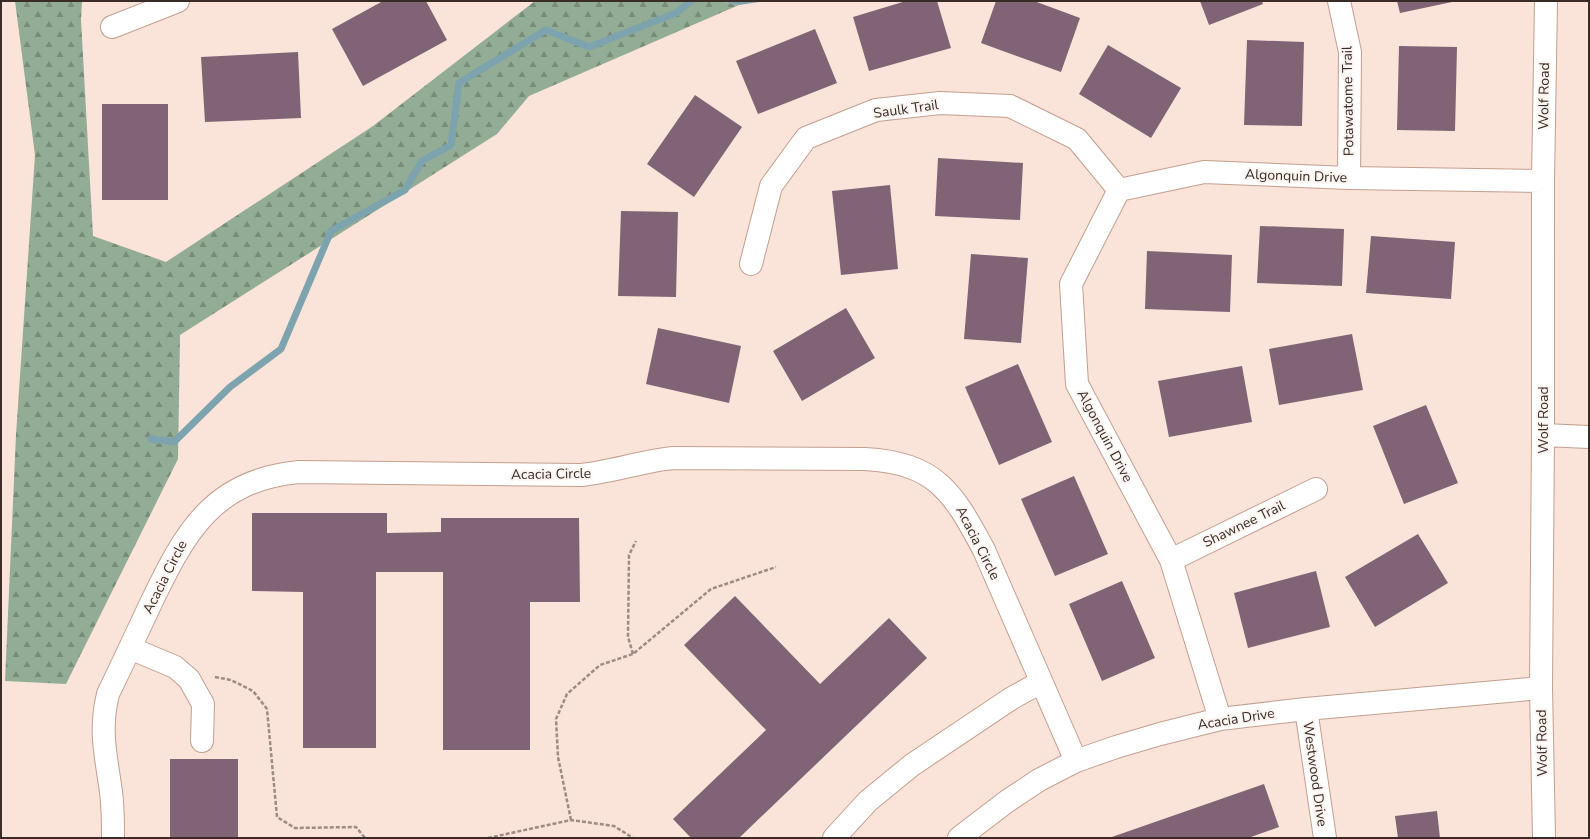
<svg xmlns="http://www.w3.org/2000/svg" width="1590" height="839" font-family="'Nunito Sans',sans-serif">
  <defs>
    <pattern id="forest-firs" width="22" height="20" patternUnits="userSpaceOnUse"><rect width="22" height="20" fill="#92ac95"/><path d="M5 1l3.5 6h-7zM16 11l3.5 6h-7z" fill="#788c79"/></pattern>
  </defs>
  <rect width="100%" height="100%" fill="#fae3d9"/>
  <path fill="url(#forest-firs)" d="M 15,1 L 82,1 L 81,20 L 93,236 L 166,262 L 373,126 L 535,1 L 720,1 L 739,5 L 529,96 L 497,134 L 180,335 L 178,459 L 66,684 L 5,681 L 16,435 L 35,155 Z"/>
  <path fill="#7da4ae" d="M 720,1 L 765,1 L 739,5 Z"/>
  <g fill="none" stroke-linecap="round" stroke-linejoin="round">
    <path stroke="#7da4ae" stroke-width="7" d="M 151,439 L 174,442 L 230,387 L 281,349 L 331,231 L 405,190 L 422,161 L 451,145 L 459,83 L 546,30 L 589,47 L 676,13 L 691,1"/>
  </g>
  <path fill="#806374" d="M 383,1 L 426,1 L 447,40 L 363,86 L 332,29 Z
    M 906,1 L 937,1 L 951,48 L 869,71 L 853,17 Z
    M 996,1 L 1034,1 L 1080,18 L 1061,72 L 981,43 Z
    M 1200,1 L 1262,1 L 1263,4 L 1209,25 Z
    M 1397,1 L 1452,1 L 1452,2 L 1400,13 Z
    M 815,29 L 837,83 L 758,114 L 736,61 Z
    M 1247,40 L 1304,42 L 1302,126 L 1244,125 Z
    M 1108,45 L 1181,88 L 1151,138 L 1079,94 Z
    M 1399,46 L 1457,47 L 1455,131 L 1397,130 Z
    M 298,52 L 301,118 L 205,122 L 201,57 Z
    M 695,95 L 742,127 L 694,197 L 647,164 Z
    M 102,104 L 168,104 L 168,200 L 102,200 Z
    M 938,158 L 1023,163 L 1020,220 L 935,216 Z
    M 890,185 L 898,269 L 841,275 L 832,191 Z
    M 621,211 L 678,212 L 676,297 L 618,296 Z
    M 1260,226 L 1344,229 L 1342,286 L 1257,283 Z
    M 1371,236 L 1455,242 L 1451,299 L 1366,293 Z
    M 1147,251 L 1232,255 L 1230,312 L 1145,309 Z
    M 971,254 L 1028,258 L 1021,343 L 964,339 Z
    M 846,308 L 875,358 L 802,401 L 773,351 Z
    M 658,328 L 741,346 L 729,403 L 646,384 Z
    M 1352,334 L 1363,390 L 1279,405 L 1269,349 Z
    M 1018,364 L 1052,442 L 999,465 L 965,387 Z
    M 1242,366 L 1252,422 L 1169,437 L 1158,381 Z
    M 1426,405 L 1458,483 L 1404,504 L 1373,426 Z
    M 1074,476 L 1108,554 L 1055,576 L 1021,499 Z
    M 252,513 L 387,513 L 387,533 L 441,532 L 441,518 L 579,518 L 580,602 L 530,602 L 530,750 L 443,750 L 443,572 L 376,572 L 376,748 L 303,748 L 303,592 L 252,591 Z
    M 1418,534 L 1448,583 L 1375,627 L 1345,577 Z
    M 1316,571 L 1330,627 L 1248,648 L 1234,593 Z
    M 1122,581 L 1155,658 L 1102,681 L 1069,604 Z
    M 735,596 L 820,684 L 889,618 L 927,658 L 739,838 L 691,838 L 673,819 L 766,730 L 684,645 Z
    M 170,759 L 238,759 L 238,838 L 170,838 Z
    M 1264,784 L 1279,827 L 1248,838 L 1109,838 Z
    M 1437,811 L 1440,838 L 1398,838 L 1395,816 Z"/>
  <g fill="none" stroke-linecap="round" stroke-linejoin="round">
    <g stroke="#c39f8f" stroke-width="24">
      <path id="minor" d="M 1339,1 L 1350,52 L 1349,178
        M 112,27 L 178,1
        M 751,264 L 771,186 L 806,138 L 876,110 L 940,103 L 1010,106 L 1077,139 L 1119,190
        M 1543,435 L 1589,437
        M 1171,560 L 1316,489
        M 130,648 L 175,667 L 189,679 L 203,704 L 202,741
        M 1306,709 L 1325,838
        M 1220,719 L 1171,560 L 1077,384 L 1071,284 L 1119,190 L 1204,172 L 1349,178 L 1543,181
        M 113,838 C 113,823 113,807 111,792 C 106,755 99,731 108,694 C 123,663 137,633 151,603 C 185,532 213,480 299,472 L 581,475 C 612,472 642,461 673,458 L 865,459 C 936,463 953,492 984,550 L 1076,761
        M 834,838 L 868,801 L 912,765 L 1012,698 L 1041,682
        M 959,838 L 1006,802 L 1039,780 L 1076,761 L 1116,747 L 1160,734 L 1220,719 L 1306,709 L 1541,688
        M 1544,838 L 1541,688 L 1543,435 L 1543,181 L 1546,1"/>
    </g>
    <path stroke="#9e8b83" stroke-width="2.5" stroke-dasharray="4 2" stroke-linecap="butt" d="M 633,654 L 628,637 L 629,555 L 636,541
      M 215,677 L 231,680 L 253,691 L 267,709 L 277,817 L 295,828 L 356,827 L 365,838
      M 571,820 L 558,757 L 556,719 L 567,694 L 600,665 L 633,654 L 711,589 L 776,567
      M 488,838 L 571,820 L 614,826 L 633,838"/>
    <use href="#minor" stroke="#fff" stroke-width="22"/>
  </g>
  <g text-anchor="middle" dominant-baseline="central" stroke-width="4" stroke-linejoin="round" paint-order="stroke">
    <g font-size="14" fill="#392b25" stroke="#fcf4f1">
      <text transform="translate(1544 96) rotate(-89)">Wolf Road</text>
      <text transform="translate(1348 101) rotate(-91)">Potawatome Trail</text>
      <text transform="translate(906 109) rotate(-8)">Saulk Trail</text>
      <text transform="translate(1296 176) rotate(2)">Algonquin Drive</text>
      <text transform="translate(1543 420) rotate(-90)">Wolf Road</text>
      <text transform="translate(1105 436) rotate(62)">Algonquin Drive</text>
      <text transform="translate(551 474) rotate(-1)">Acacia Circle</text>
      <text transform="translate(1244 524) rotate(-26)">Shawnee Trail</text>
      <text transform="translate(978 543) rotate(63)">Acacia Circle</text>
      <text transform="translate(165 577) rotate(-63)">Acacia Circle</text>
      <text transform="translate(1236 719) rotate(-9)">Acacia Drive</text>
      <text transform="translate(1542 743) rotate(-91)">Wolf Road</text>
      <text transform="translate(1315 774) rotate(82)">Westwood Drive</text>
    </g>
  </g>
  <rect width="1590" height="839" fill="none" stroke="#392b25" stroke-width="4"/>
</svg>
